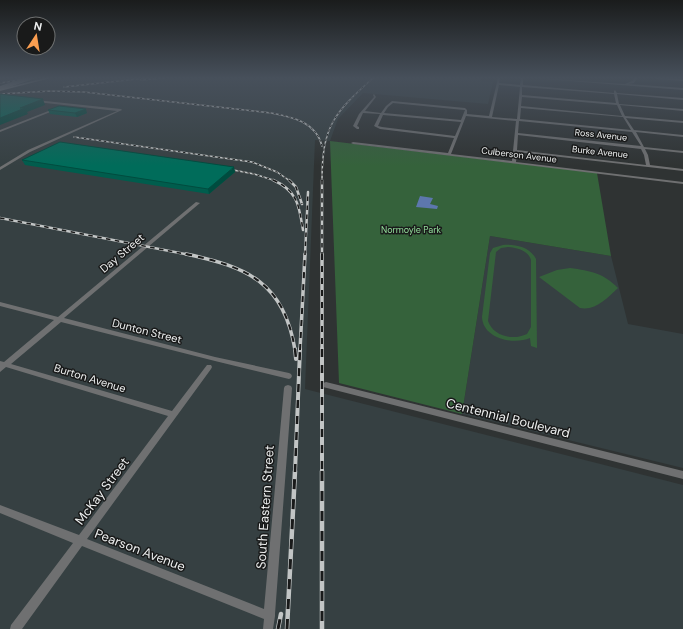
<svg xmlns="http://www.w3.org/2000/svg" width="683" height="629" font-family="'DM Sans',sans-serif">
  <rect width="100%" height="100%" fill="#2f3333"/>
  <path fill="#364042" d="M 0,78 L 42,78 L 25,85 L 56,78 L 482,78 L 481,81 L 493,82 L 488,104 L 363,93 L 338,119 L 330,141 L 315,140 L 305,389 L 683,485 L 683,629 L 0,629 Z
    M 490,236 L 611,256 L 628,324 L 683,334 L 683,468 L 462,414 Z"/>
  <path fill="#35623b" fill-rule="evenodd" d="M 330,141 L 597,173 L 611,256 L 490,236 L 462,414 L 339,383 Z
    M 503,245 C 515,244 530,247 536,259 L 537,348 L 531,346 L 530,338 C 514,345 483,339 482,317 L 490,253 L 493,248 ZM 508,247 C 517,248 528,250 531,260 L 531,327 L 527,334 C 513,341 493,336 488,321 L 496,252 L 501,248 Z
    M 570,268 C 591,271 603,273 618,288 C 607,298 596,311 580,308 L 539,277 L 557,270 Z"/>
  <path fill="#5d77ad" d="M 420,196 L 433,198 L 430,204 L 438,206 L 437,209 L 416,207 Z"/>
  <g fill="none" stroke-linecap="round" stroke-linejoin="round">
    <path fill="#6f7071" fill-rule="evenodd" d="M 498,78 L 500,78 L 499,83 L 520,85 L 521,78 L 523,78 L 523,85 L 614,93 L 614,91 L 615,90 L 617,93 L 683,98 L 683,100 L 617,94 L 619,104 L 683,109 L 683,111 L 620,105 L 625,116 L 683,121 L 683,123 L 626,118 L 634,130 L 683,135 L 683,137 L 636,132 L 644,147 L 683,151 L 683,153 L 645,149 L 648,155 L 650,165 L 683,169 L 683,171 L 517,152 L 516,162 L 683,182 L 683,184 L 353,144 L 351,143 L 353,142 L 448,153 L 454,138 L 380,129 L 374,126 L 380,114 L 363,113 L 357,126 L 359,127 L 359,129 L 357,129 L 353,126 L 359,114 L 374,97 L 373,95 L 374,94 L 376,97 L 365,111 L 381,113 L 386,106 L 392,101 L 465,108 L 467,110 L 467,114 L 489,116 ZM 499,85 L 520,87 L 517,119 L 492,117 ZM 522,87 L 614,94 L 616,103 L 522,95 ZM 522,97 L 617,105 L 622,116 L 521,106 ZM 393,103 L 464,110 L 465,110 L 461,120 L 384,113 L 388,107 ZM 521,108 L 623,117 L 631,130 L 520,119 ZM 383,115 L 461,122 L 455,136 L 382,127 L 378,126 ZM 466,116 L 516,121 L 512,161 L 451,154 ZM 519,121 L 632,132 L 641,146 L 518,133 ZM 518,135 L 641,149 L 644,155 L 646,165 L 517,150 Z
      M 533,78 L 625,84 L 632,81 L 635,78 L 637,78 L 634,83 L 628,84 L 683,88 L 683,90 Z
      M 36,100 L 121,109 L 122,110 L 30,152 L 0,170 L 0,167 L 28,150 L 117,111 L 37,102 Z
      M 56,108 L 58,109 L 0,132 L 0,130 Z
      M 196,202 L 200,203 L 64,318 L 215,357 L 289,373 L 291,374 L 292,376 L 291,378 L 289,379 L 215,361 L 61,322 L 11,364 L 172,411 L 207,365 L 211,365 L 212,367 L 211,369 L 87,539 L 264,609 L 284,388 L 285,386 L 288,385 L 291,386 L 292,388 L 275,614 L 275,616 L 273,629 L 263,629 L 264,619 L 82,546 L 22,629 L 10,629 L 11,625 L 73,543 L 0,513 L 0,505 L 79,535 L 168,416 L 6,367 L 0,372 L 0,361 L 4,362 L 54,320 L 0,306 L 0,302 L 58,317 Z
      M 326,382 L 683,471 L 683,479 L 323,387 L 322,385 L 323,383 Z"/>
    <path fill="#6f7071" fill-rule="evenodd" d="M 655,78 L 683,79 L 683,81 L 657,79 Z"/>
    <path fill="#919395" fill-rule="evenodd" d="M 45,78 L 51,78 L 0,91 L 0,89 Z"/>
    <g stroke="#c2c5c5" stroke-width="1.5">
      <path id="rail-far4" d="M 141,80 L 163,78
        M 0,83 L 33,78
        M 64,87 L 146,78
        M 0,94 L 50,91 L 84,92 L 271,113 C 293,117 316,122 322,146
        M 74,137 L 252,162 L 277,172 L 290,181
        M 223,168 L 254,174 L 276,181
        M 322,181 C 322,126 334,113 373,78"/>
    </g>
    <g stroke="#c2c5c5" stroke-width="2.5">
      <path id="rail-far3" d="M 273,180 C 298,191 299,206 303,230
        M 289,180 L 296,187 L 302,204
        M 322,180 L 322,255
        M 0,218 L 190,255
        M 305,255 L 308,192"/>
    </g>
    <g stroke="#c2c5c5" stroke-width="3.5">
      <path id="rail-far2" d="M 186,254 C 247,267 284,282 295,350
        M 322,254 L 322,350
        M 300,350 L 305,254"/>
    </g>
    <g stroke="#c2c5c5" stroke-width="4">
      <path id="rail-far1" d="M 295,349 L 296,359
        M 322,349 L 322,472
        M 295,472 L 300,349"/>
    </g>
    <g stroke="#c2c5c5" stroke-width="4.5">
      <path id="rail" d="M 322,471 L 322,629
        M 278,629 L 281,614
        M 287,629 L 295,471"/>
    </g>
    <use href="#rail-far4" stroke="#191a1a" stroke-width="1" stroke-dasharray="2.5" stroke-linecap="butt"/>
    <use href="#rail-far3" stroke="#191a1a" stroke-width="1.5" stroke-dasharray="4.5" stroke-linecap="butt"/>
    <use href="#rail-far2" stroke="#191a1a" stroke-width="2" stroke-dasharray="6" stroke-linecap="butt"/>
    <use href="#rail-far1" stroke="#191a1a" stroke-width="2.5" stroke-dasharray="8" stroke-linecap="butt"/>
    <use href="#rail" stroke="#191a1a" stroke-width="3" stroke-dasharray="10" stroke-linecap="butt"/>
    <path stroke="#919395" stroke-width="4" d="M 0,88 L 30,78"/>
  </g>
  <path fill="#005d4d" d="M 48,110 L 87,113 L 77,117 L 50,114 Z
    M 22,160 L 235,172 L 209,194 L 25,165 Z"/>
  <path fill="#004c3f" d="M 43,99 L 45,105 L 27,112 L 28,114 L 0,125 L 0,118 L 20,108 Z
    M 86,109 L 87,113 L 77,117 L 75,113 Z
    M 234,167 L 235,172 L 209,194 L 208,189 Z"/>
  <path fill="#006c5a" stroke="#004c3f" d="M 0,94 L 43,99 L 20,108 L 25,108 L 0,118 Z
    M 59,106 L 86,109 L 75,113 L 48,110 Z
    M 60,142 L 234,167 L 208,189 L 22,160 Z"/>
  <linearGradient id="sky" x2="0" y2="1"><stop stop-color="#1a1c1c"/><stop offset="0.47" stop-color="#47505b"/><stop offset="1" stop-color="#47505b" stop-opacity="0"/></linearGradient>
  <rect width="683" height="166" fill="url(#sky)"/>
  <g text-anchor="middle" dominant-baseline="central" stroke-width="3" stroke-linejoin="round" paint-order="stroke">
    <g font-size="9" fill="#eef0f0" stroke="#191a1a">
      <text transform="translate(601 135) rotate(6)">Ross Avenue</text>
      <text transform="translate(600 152) rotate(6)">Burke Avenue</text>
      <text transform="translate(519 155) rotate(7)">Culberson Avenue</text>
    </g>
    <g font-size="9" fill="#94df9c" stroke="#191a1a">
      <text x="411" y="230">Normoyle Park</text>
    </g>
    <g font-size="11" fill="#eef0f0" stroke="#191a1a">
      <text transform="translate(122 253) rotate(-40)">Day Street</text>
      <text transform="translate(147 331) rotate(14)">Dunton Street</text>
      <text transform="translate(90 378) rotate(17)">Burton Avenue</text>
    </g>
    <g font-size="13" fill="#eef0f0" stroke="#191a1a">
      <text transform="translate(508 418) rotate(14)">Centennial Boulevard</text>
      <text transform="translate(102 491) rotate(-53)">McKay Street</text>
      <text transform="translate(265 507) rotate(-86)">South Eastern Street</text>
      <text transform="translate(140 550) rotate(21)">Pearson Avenue</text>
    </g>
  </g>
  <g transform="translate(36 36) rotate(12)"><circle r="19" fill="#191a1a" stroke="#6e7070"/>
  <path d="M0-3L7 15L0 10L-7 15Z" fill="#fb9e50"/>
  <text y="-6" font-size="11" font-weight="bold" text-anchor="middle" fill="#eef0f0">N</text>
  </g>
</svg>
